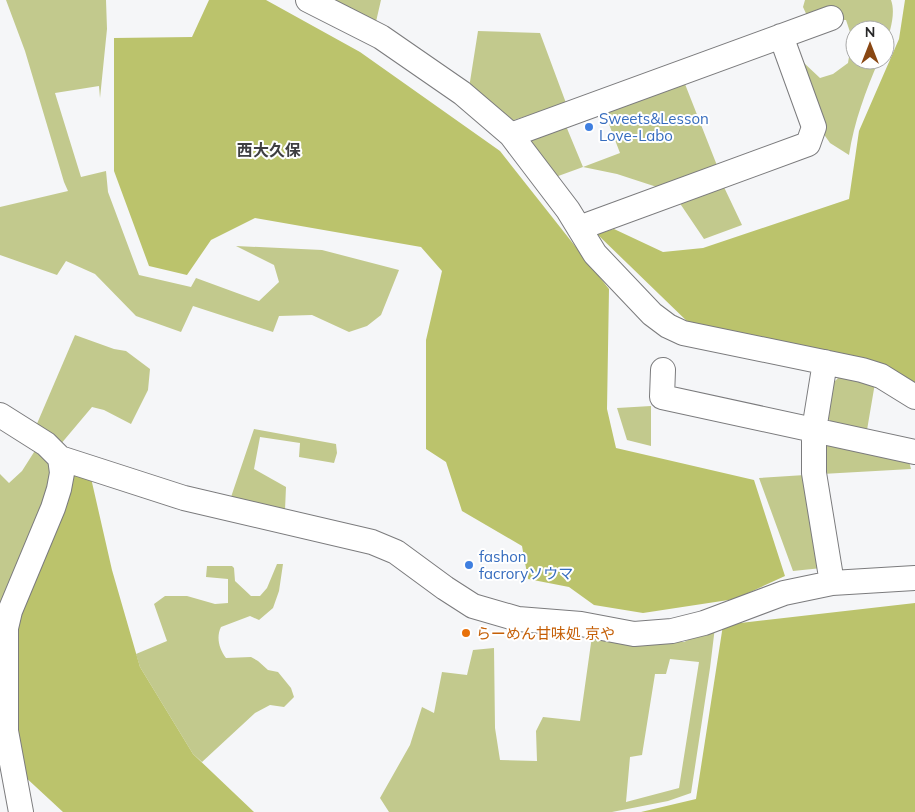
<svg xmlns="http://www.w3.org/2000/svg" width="915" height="812" font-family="Mulish,'Noto Sans JP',sans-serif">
  <rect width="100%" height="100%" fill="#f5f6f8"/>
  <path fill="#c2c98d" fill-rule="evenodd" d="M 6,0 L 106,0 L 107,29 L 100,98 L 99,86 L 55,93 L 81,177 L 106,171 L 108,192 L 139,275 L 191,287 L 196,278 L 259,301 L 279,282 L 274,265 L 236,246 L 322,250 L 399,270 L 381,315 L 367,326 L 349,332 L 312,315 L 279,316 L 273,332 L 193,306 L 181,332 L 136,316 L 95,274 L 66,261 L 57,275 L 0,255 L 0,207 L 68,191 L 64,182 L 25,51 Z
    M 323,0 L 381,0 L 375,26 Z
    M 805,0 L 891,0 C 896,13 890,33 885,45 L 885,30 L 855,30 L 855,60 L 879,60 C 866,90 854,122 849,155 L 830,143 L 823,133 L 799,63 L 804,63 L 820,78 L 833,74 L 848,63 L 852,38 L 846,20 L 809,20 L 803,7 Z
    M 478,31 L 540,33 L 566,103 L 508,122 L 469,88 Z
    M 683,79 L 718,168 L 663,189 L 617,174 L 583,167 L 550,179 L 523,141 L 566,126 L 583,167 L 620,153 L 604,111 Z
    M 723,185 L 742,225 L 704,239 L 679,202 Z
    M 75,335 L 114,349 L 126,351 L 150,369 L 148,390 L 131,424 L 104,410 L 92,407 L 60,445 L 36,426 Z
    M 840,376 L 875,383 L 867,430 L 832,423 L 825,415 L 830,386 Z
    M 651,406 L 651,446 L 627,440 L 617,408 Z
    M 254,429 L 336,444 L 337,453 L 334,463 L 299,457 L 300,443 L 260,437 L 254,469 L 286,487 L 285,510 L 229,503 Z
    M 833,441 L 909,461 L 911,469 L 822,474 L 819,450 Z
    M 36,449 L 48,459 L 51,482 L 0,606 L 0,474 L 9,483 L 22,471 Z
    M 805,475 L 822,568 L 793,571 L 759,478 Z
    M 277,564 L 283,564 L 279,591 L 273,608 L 259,620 L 250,616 L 221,627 C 216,637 219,649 226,658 L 251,657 L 258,661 L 268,670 L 278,672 L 291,688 L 294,697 L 284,707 L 270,705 L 255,713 L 202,762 L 193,754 L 140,667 L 136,654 L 167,641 L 154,604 L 165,596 L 187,596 L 215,604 L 228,603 L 228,579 L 206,577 L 207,566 L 232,566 L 234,568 L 235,581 L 251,596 L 260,596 L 267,588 Z
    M 715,627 L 710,668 L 691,793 L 668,801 L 612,812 L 389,812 L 380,798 L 410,745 L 422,707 L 434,713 L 442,672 L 467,675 L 473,650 L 494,648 L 495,728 L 500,760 L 537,761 L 536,731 L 543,717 L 580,721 L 592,636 L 638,642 L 684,642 ZM 670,659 L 699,662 L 679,788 L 626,802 L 630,757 L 642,755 L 655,674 L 666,674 Z"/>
  <path fill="#bbc36c" d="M 209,0 L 266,0 L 360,52 L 500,151 L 609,289 L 607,409 L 616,448 L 754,480 L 785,576 L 735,599 L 643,613 L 594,605 L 569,587 L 528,579 L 522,546 L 462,511 L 446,462 L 426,449 L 426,340 L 442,271 L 421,247 L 255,218 L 211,240 L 187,275 L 149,266 L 114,171 L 114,38 L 192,37 Z
    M 905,0 L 915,0 L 915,391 L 692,326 L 597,234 L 614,229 L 663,252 L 703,248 L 849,199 L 859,131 L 899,39 Z
    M 67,473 L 91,478 L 112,570 L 140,667 L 193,754 L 254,812 L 63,812 L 22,774 L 12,730 L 12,629 Z
    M 915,603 L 915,812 L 641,812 L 696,799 L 723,625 Z"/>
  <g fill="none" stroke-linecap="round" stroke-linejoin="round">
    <g stroke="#7b7b7d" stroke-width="26">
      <path id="minor" d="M 308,0 L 381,37 L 462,93 L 511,135 L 568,210 L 595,254 L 652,314 L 668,326 L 683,333 L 862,370 L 881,376 L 915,397
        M 511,135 L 831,18
        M 579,228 L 808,144 L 814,127 L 781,36
        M 825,362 L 814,430 L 814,473 L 832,583
        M 663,370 L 662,397 L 915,452
        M 0,415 L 46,444 L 60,458 L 184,498 L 372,542 L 396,552 L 445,588 L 473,606 L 518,619 L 581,624 L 634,634 L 672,631 L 704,623 L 784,593 L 832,583 L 915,578
        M 21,812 L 6,731 L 6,628 L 10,611 L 53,508 L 59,489 L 62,473 L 60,458"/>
    </g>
    <use href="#minor" stroke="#fff" stroke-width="24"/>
  </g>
  <g fill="#3f7fe0" stroke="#fff" stroke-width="2">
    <circle cx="589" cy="127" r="5"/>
    <circle cx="469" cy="565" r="5"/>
  </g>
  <circle fill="#e8710a" stroke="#fff" stroke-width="2" cx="466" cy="633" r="5"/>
  <g text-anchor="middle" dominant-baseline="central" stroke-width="4" stroke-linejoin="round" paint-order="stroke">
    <g font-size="15" fill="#366cbe" stroke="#fff" text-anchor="start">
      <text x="599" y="118">Sweets&amp;Lesson<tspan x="599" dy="17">Love-Labo</tspan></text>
      <text x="479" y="556">fashon<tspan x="479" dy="17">facroryソウマ</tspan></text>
    </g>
    <g font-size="15" fill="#c56008" stroke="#fff" text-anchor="start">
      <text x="476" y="633">らーめん甘味処 京や</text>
    </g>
    <g font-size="16" font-weight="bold" fill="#3f3f41" stroke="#fff">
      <text x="269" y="150">西大久保</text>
    </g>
  </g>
  <g transform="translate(870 45)"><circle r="24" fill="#ffffff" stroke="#a9a9a9"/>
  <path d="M0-4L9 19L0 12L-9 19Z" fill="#894713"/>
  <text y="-8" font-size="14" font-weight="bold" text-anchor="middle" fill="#272728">N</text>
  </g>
</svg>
